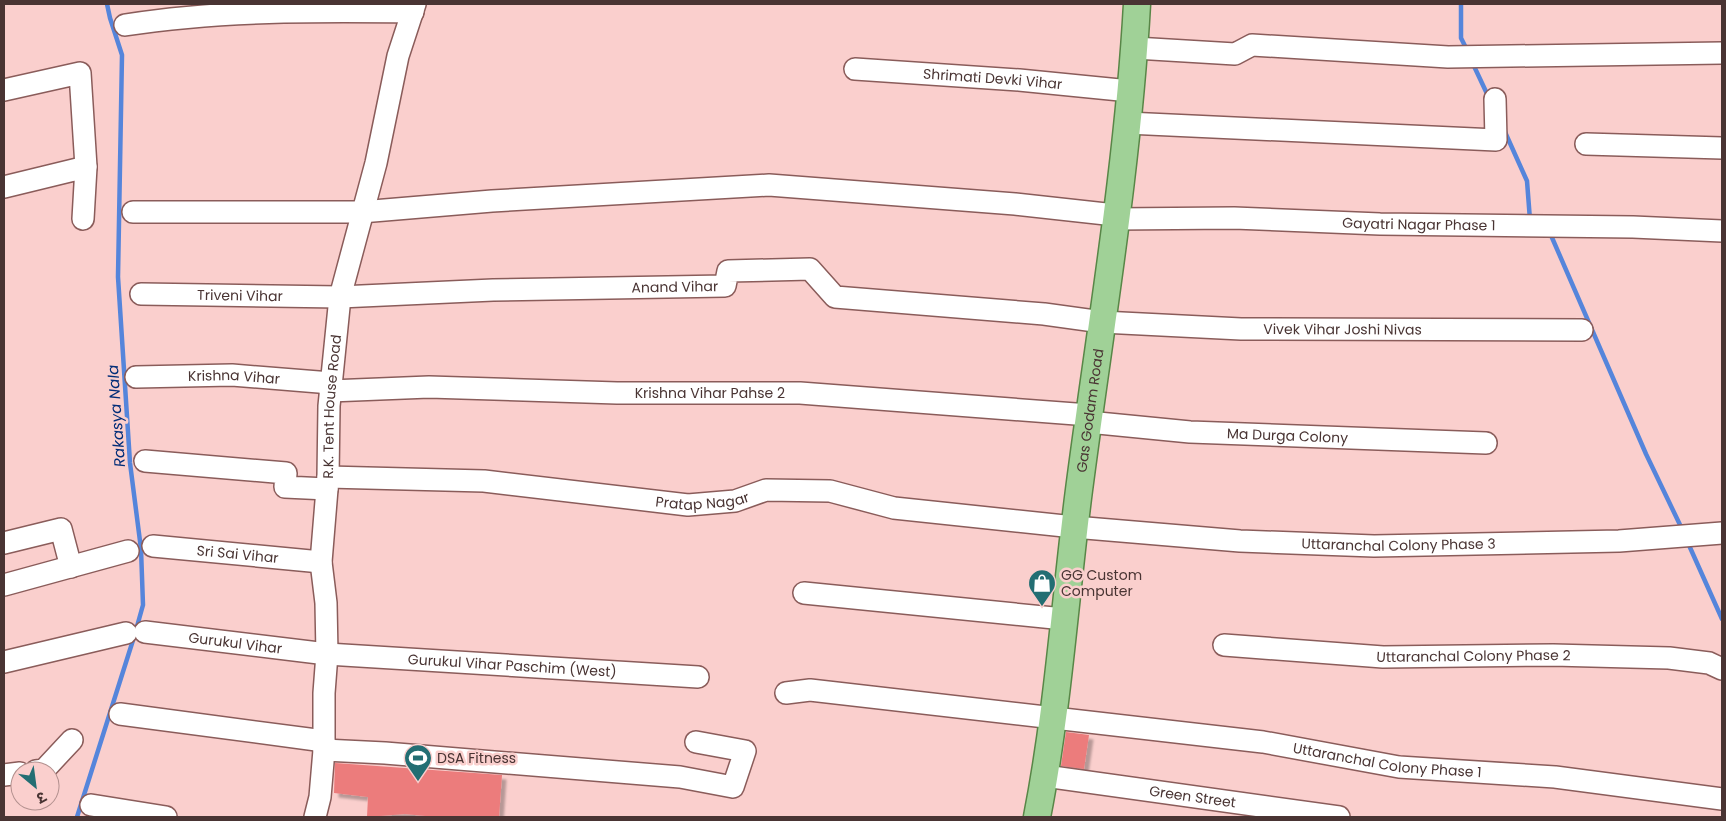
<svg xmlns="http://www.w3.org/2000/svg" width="1726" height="821" font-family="Poppins,'Noto Sans Devanagari',sans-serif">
  <defs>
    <filter id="shadow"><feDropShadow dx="4.5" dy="4.5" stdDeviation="1" flood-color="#0004"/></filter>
  </defs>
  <rect width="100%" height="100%" fill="#facfcd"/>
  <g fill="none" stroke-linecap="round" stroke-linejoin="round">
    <path stroke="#5585db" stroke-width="4.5" d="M 107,4 L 110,18 L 122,55 L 118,277 L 130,463 L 141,549 L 143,605 L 136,630
      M 1461,4 L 1461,38 L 1465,46
      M 1473,64 L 1489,98
      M 1505,132 L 1527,181 L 1530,220
      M 1550,233 L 1646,454 L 1682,529
      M 1688,543 L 1722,619
      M 77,817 L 134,637"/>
  </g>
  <path fill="#ec7b7c" filter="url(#shadow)" d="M 1066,732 L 1089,735 L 1084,769 L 1061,766 Z
    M 335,763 L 502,775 L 499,817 L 436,817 L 405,814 L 367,817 L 368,797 L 334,793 Z"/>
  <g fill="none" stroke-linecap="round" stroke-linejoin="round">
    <g stroke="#8a5c5a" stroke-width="24">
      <g id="minor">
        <path d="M 125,25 C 221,10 316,11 413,12"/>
        <path d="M 1135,48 L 1235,54 L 1252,45 L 1448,57 L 1722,53"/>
        <path id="s1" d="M 855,69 L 1019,80 L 1130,91"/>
        <path d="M 4,90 L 80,73 L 86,167"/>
        <path d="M 1127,123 L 1496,140 L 1495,99"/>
        <path d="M 1586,144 L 1722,148"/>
        <path d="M 4,187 L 86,167 L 83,219"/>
        <path d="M 133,212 L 361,212 L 492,201 L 769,185 L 1015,204 L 1115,215"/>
        <path id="s2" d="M 1115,219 L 1234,218 L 1380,224 L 1633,227 L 1722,231"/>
        <path id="s3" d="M 141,294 L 340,297 L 493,290 L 725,286 L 728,271 L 810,269 L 835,297 L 1044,314 L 1102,322 L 1241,329 L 1582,330"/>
        <path id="s4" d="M 136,377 L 232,375 L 331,383"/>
        <path id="s5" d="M 330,391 L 429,387 L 617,393 L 800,393 L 1089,415"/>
        <path id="s6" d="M 1088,422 L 1190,432 L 1486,443"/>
        <path d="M 145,461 L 286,473 L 285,487 L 327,489"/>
        <path id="s7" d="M 328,477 L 484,481 L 688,505 L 735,501 L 766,490 L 830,491 L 894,508 L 1074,527 L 1240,541 L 1374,546 L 1619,541 L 1722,533"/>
        <path d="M 4,543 L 61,529 L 71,567"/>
        <path id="s8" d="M 153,546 L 321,562"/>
        <path d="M 4,585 L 128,551"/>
        <path d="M 804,593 L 1064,619"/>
        <path id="s9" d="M 145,632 L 327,654 L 698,677"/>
        <path id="s10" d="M 1224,645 L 1383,657 L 1553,655 L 1669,658 L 1709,663 L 1722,669"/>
        <path d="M 4,662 L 126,633"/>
        <path id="s11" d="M 786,693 L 810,690 L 1263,742 L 1399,767 L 1555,777 L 1722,799"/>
        <path d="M 120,714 L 324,741"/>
        <path d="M 324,750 L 385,753 L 680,777 L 733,787 L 745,751 L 696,742"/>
        <path d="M 36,771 L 44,770 L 72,740"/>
        <path d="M 4,775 L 20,773"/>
        <path id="s12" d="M 1045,776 L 1339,817"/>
        <path d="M 91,805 L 166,817"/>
        <path id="s13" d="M 315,817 L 320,797 L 324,750 L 324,693 L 327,654 L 326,603 L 321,562 L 328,477 L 329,406 L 340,297 L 376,163 L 398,56 L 415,4"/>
      </g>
    </g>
    <g stroke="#588647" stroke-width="29">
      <g id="major">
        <path id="s14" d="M 1037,817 C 1058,710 1065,599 1079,490 C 1100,329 1128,167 1137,4"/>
      </g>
    </g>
    <use href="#minor" stroke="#fff" stroke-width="21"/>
    <use href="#major" stroke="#a0d197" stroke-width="26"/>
  </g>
  <defs>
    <g id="shop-pin" transform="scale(1.4375)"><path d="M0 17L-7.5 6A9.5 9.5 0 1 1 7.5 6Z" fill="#236e73" stroke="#facfcd"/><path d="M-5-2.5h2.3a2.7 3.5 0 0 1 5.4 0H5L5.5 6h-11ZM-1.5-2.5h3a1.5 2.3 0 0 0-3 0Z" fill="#fff"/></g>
    <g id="stadium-pin" transform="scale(1.4375)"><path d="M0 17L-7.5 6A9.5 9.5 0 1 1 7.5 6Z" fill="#236e73" stroke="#facfcd"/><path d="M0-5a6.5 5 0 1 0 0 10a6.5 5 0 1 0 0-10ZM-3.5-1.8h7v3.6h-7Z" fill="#fff"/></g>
  </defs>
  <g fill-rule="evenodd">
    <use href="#shop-pin" x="1042" y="583"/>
    <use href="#stadium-pin" x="418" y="758"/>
  </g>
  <g text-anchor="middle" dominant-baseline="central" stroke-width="5" stroke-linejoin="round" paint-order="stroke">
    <g font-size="14" fill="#493433" stroke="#facfcd">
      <text stroke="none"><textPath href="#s1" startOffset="138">Shrimati Devki Vihar</textPath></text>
      <text stroke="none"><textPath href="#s2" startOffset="304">Gayatri Nagar Phase 1</textPath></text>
      <text stroke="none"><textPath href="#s3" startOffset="534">Anand Vihar</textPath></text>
      <text stroke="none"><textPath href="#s3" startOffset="99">Triveni Vihar</textPath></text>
      <text stroke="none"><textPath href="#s3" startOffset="1228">Vivek Vihar Joshi Nivas</textPath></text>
      <text stroke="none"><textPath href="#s4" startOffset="98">Krishna Vihar</textPath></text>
      <text stroke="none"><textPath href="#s5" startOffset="380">Krishna Vihar Pahse 2</textPath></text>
      <text stroke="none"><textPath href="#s13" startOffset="412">R.K. Tent House Road</textPath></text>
      <text stroke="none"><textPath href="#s14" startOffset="410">Gas Godam Road</textPath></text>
      <text stroke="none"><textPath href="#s6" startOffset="200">Ma Durga Colony</textPath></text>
      <text stroke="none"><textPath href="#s7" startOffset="376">Pratap Nagar</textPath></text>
      <text stroke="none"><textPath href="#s7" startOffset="1078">Uttaranchal Colony Phase 3</textPath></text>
      <text stroke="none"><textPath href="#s8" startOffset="85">Sri Sai Vihar</textPath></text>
      <text stroke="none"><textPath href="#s9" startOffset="91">Gurukul Vihar</textPath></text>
      <text stroke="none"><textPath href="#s10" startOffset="250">Uttaranchal Colony Phase 2</textPath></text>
      <text stroke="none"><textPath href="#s9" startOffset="369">Gurukul Vihar Paschim (West)</textPath></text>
      <text stroke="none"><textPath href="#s11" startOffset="606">Uttaranchal Colony Phase 1</textPath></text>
      <text stroke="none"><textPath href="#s12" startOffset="149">Green Street</textPath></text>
    </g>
    <g font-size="14" fill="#493433" stroke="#facfcd" text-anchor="start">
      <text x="1061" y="575">GG Custom<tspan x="1061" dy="16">Computer</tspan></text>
      <text x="437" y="758">DSA Fitness</text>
    </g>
    <g font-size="15" font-style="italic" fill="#022d78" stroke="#facfcd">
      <text transform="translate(116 416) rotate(-94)">Rakasya Nala</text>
    </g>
  </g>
  <rect width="1726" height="821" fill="none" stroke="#493433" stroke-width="10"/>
  <g transform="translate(35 786) rotate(151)"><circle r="24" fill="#facfcd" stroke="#b3918f"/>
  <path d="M0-4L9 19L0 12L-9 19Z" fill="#236e73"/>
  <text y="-8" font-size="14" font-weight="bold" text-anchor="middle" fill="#493433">उ</text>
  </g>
</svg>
